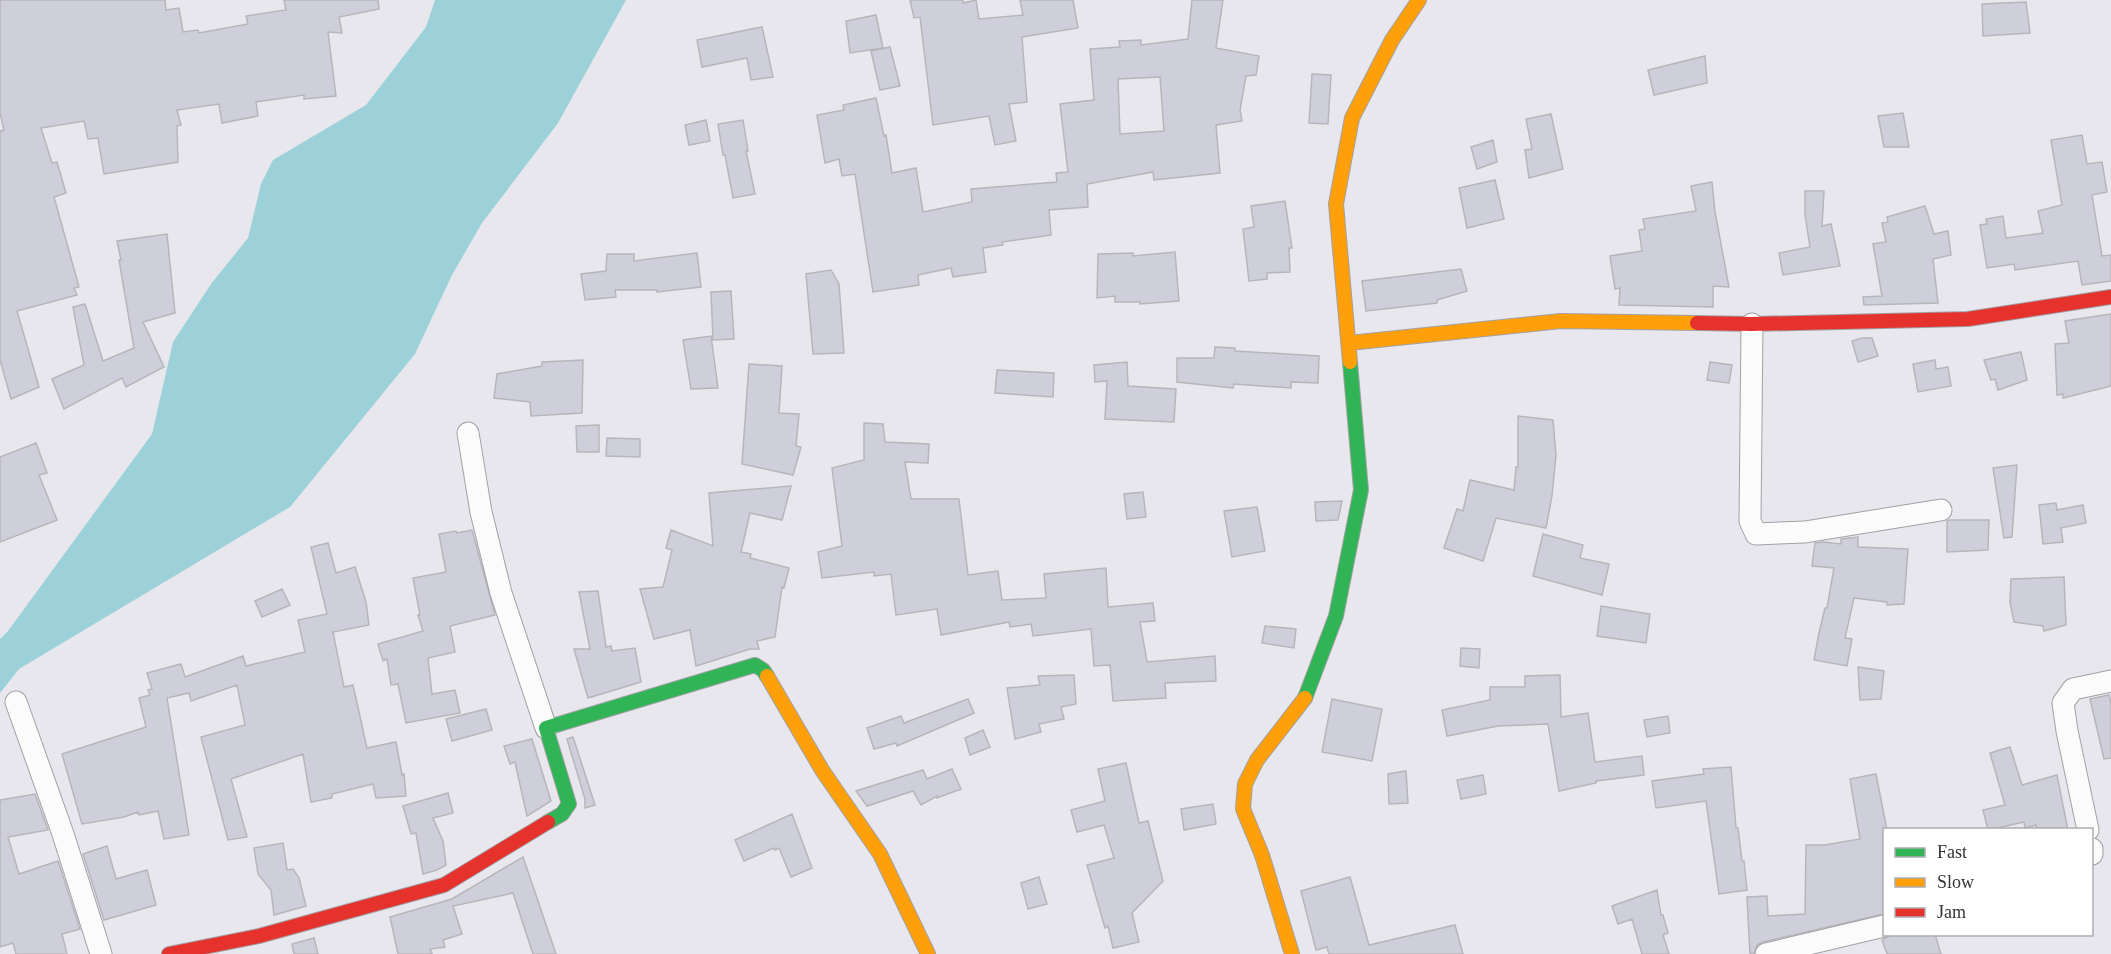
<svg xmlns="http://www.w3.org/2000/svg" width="2111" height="954" font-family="'Times New Roman',serif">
  <rect width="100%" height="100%" fill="#e7e7ed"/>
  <path fill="#9dd1da" d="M 435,0 L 626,0 L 558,123 L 482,223 L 452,275 L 415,354 L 290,507 L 19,669 L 0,693 L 0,639 L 8,631 L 152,434 L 173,342 L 211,284 L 248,238 L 261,184 L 273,160 L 366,105 L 426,27 Z"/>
  <path fill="#cfcfdb" stroke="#b6b6ba" stroke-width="1.5" fill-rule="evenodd" d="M 0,0 L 165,0 L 166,10 L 179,8 L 183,32 L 198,30 L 199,33 L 248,24 L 246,16 L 286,10 L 284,0 L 378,0 L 379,9 L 339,17 L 342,33 L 328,32 L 336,96 L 304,99 L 304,95 L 256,102 L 258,116 L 222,123 L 219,104 L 177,110 L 181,125 L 177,126 L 178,162 L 104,174 L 98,138 L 88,139 L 84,121 L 41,128 L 52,163 L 57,162 L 66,193 L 54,197 L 79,287 L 74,288 L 77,295 L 17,311 L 39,387 L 11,399 L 0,360 L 0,131 L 4,130 L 0,113 Z
    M 910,0 L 963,0 L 963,3 L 976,0 L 979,19 L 1023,15 L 1020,0 L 1073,0 L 1078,28 L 1022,37 L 1027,102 L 1009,104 L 1016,141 L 995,145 L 989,116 L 933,125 L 920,17 L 914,18 Z
    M 1192,0 L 1223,0 L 1216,48 L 1259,56 L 1256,75 L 1246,76 L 1240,110 L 1242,121 L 1216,125 L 1220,173 L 1154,180 L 1153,172 L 1087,184 L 1088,207 L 1049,210 L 1051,235 L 1002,242 L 1003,245 L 983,248 L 986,272 L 953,277 L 951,268 L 918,275 L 919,285 L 873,292 L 855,174 L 842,176 L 839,159 L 825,163 L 817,115 L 844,110 L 843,105 L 876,98 L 884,136 L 886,135 L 892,173 L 916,168 L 923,212 L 972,202 L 971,189 L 1057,182 L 1056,173 L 1068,172 L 1060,104 L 1094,100 L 1090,49 L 1120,47 L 1119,41 L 1141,40 L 1141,45 L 1188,39 ZM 1160,77 L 1164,131 L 1120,134 L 1118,79 Z
    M 2026,2 L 2030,33 L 1983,36 L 1982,4 Z
    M 876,15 L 883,48 L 850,53 L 846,21 Z
    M 762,27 L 773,77 L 751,80 L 747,58 L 702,67 L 697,40 Z
    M 890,47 L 900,86 L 880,90 L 871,51 Z
    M 1705,56 L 1707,83 L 1654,95 L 1648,70 Z
    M 1312,74 L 1331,75 L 1328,124 L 1309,123 Z
    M 1903,113 L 1909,147 L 1884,147 L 1878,116 Z
    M 1551,114 L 1563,169 L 1529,178 L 1525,150 L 1532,149 L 1526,119 Z
    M 706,120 L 710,141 L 689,145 L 685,125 Z
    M 743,120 L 748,151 L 746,151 L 755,194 L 733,198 L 725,155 L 723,155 L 718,124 Z
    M 2082,135 L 2087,164 L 2102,162 L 2107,192 L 2092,195 L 2102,256 L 2111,255 L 2111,281 L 2082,285 L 2078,261 L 2015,270 L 2014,264 L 1987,268 L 1980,225 L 1987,224 L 1986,219 L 2003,216 L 2006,238 L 2043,233 L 2038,211 L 2062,205 L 2051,140 Z
    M 1493,140 L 1497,162 L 1477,169 L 1471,147 Z
    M 1495,180 L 1504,219 L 1467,228 L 1459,188 Z
    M 1712,182 L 1715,212 L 1729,287 L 1713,286 L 1713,307 L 1619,305 L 1620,288 L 1615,289 L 1610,256 L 1642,251 L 1639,230 L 1645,229 L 1643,219 L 1696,211 L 1691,186 Z
    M 1805,191 L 1824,191 L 1822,226 L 1831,224 L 1840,266 L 1783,275 L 1779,253 L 1810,247 L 1805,215 Z
    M 1285,201 L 1292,248 L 1289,248 L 1290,272 L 1267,273 L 1267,279 L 1249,281 L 1243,229 L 1254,227 L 1251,206 Z
    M 1925,206 L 1934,234 L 1948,231 L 1951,255 L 1933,259 L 1938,303 L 1864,305 L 1863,297 L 1882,296 L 1873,244 L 1886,242 L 1882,223 L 1888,222 L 1887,217 Z
    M 167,234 L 175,313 L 143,322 L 164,367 L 126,387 L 122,378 L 64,409 L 52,379 L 84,365 L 73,307 L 85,304 L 103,361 L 134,348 L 119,260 L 121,260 L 117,241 Z
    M 1175,252 L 1179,301 L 1140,304 L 1140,302 L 1115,302 L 1115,296 L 1097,298 L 1098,254 L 1133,253 L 1133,256 Z
    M 697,253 L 701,287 L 657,292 L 657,290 L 615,290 L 616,297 L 585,300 L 581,274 L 606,271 L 607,254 L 634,254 L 634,261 Z
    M 1461,269 L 1467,291 L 1437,300 L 1437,303 L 1366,311 L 1362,281 Z
    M 831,270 L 839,284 L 844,353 L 813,354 L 806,274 Z
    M 731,291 L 734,339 L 713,340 L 711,292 Z
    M 2111,314 L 2111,386 L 2063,398 L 2063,394 L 2057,395 L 2055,344 L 2069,343 L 2065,321 Z
    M 711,336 L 718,388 L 691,389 L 683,340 Z
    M 1862,338 L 1872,338 L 1878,356 L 1858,362 L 1852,341 Z
    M 1215,347 L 1235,348 L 1235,351 L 1319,356 L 1318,383 L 1291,382 L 1291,388 L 1234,384 L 1233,388 L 1177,382 L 1177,358 L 1214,358 Z
    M 2021,352 L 2027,380 L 1998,390 L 1995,379 L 1991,380 L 1984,360 Z
    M 583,360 L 582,413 L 531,416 L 530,402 L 494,398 L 497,374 L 542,366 L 542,362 Z
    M 1935,360 L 1936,369 L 1948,367 L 1951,386 L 1918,392 L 1913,364 Z
    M 1127,362 L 1128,386 L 1176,389 L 1174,422 L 1105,419 L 1107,381 L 1095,382 L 1094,365 Z
    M 1710,362 L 1732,365 L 1729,383 L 1707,380 Z
    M 749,364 L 782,366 L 779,413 L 799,414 L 796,446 L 801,447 L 793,475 L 742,464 Z
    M 997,370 L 1054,373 L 1053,397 L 995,393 Z
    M 1518,416 L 1553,420 L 1556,455 L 1552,496 L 1546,528 L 1496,518 L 1483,561 L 1444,548 L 1457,509 L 1463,511 L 1470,480 L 1514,490 L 1516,467 L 1518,467 Z
    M 864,423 L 883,424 L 885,442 L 929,444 L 928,463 L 905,462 L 911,499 L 959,499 L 968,575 L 998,571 L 1002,600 L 1046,598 L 1044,574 L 1106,568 L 1108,607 L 1153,603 L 1155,621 L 1140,622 L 1147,662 L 1215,656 L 1216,681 L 1165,683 L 1166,698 L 1113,701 L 1110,665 L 1094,666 L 1091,629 L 1033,636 L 1031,624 L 1010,627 L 1009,622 L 941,635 L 937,609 L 896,615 L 891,574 L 874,576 L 874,572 L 822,578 L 818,552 L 842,546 L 832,468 L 864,460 Z
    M 599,425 L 599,452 L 577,452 L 576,426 Z
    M 607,438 L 640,439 L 640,457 L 606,456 Z
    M 36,443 L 47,473 L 39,475 L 57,520 L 0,542 L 0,457 Z
    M 2017,465 L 2012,537 L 2004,538 L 1993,468 Z
    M 791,486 L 782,520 L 750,513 L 741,552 L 751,554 L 750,558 L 789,568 L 784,588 L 782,587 L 775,637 L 757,641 L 759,649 L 750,649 L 696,666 L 690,630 L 654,639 L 640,589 L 663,587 L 672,550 L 666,548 L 671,530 L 713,546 L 709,493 Z
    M 1143,492 L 1146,517 L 1127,519 L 1124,494 Z
    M 1342,501 L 1338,520 L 1316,521 L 1315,502 Z
    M 2056,503 L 2057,510 L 2083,505 L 2086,523 L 2061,528 L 2063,542 L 2043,544 L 2039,505 Z
    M 1257,507 L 1265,551 L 1232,557 L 1224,511 Z
    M 1949,520 L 1989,520 L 1988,550 L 1947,552 L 1947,521 Z
    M 472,530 L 495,615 L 450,626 L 455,652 L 428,658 L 432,694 L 455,690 L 460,713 L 406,723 L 398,684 L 391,685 L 387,659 L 383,661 L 378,644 L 423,631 L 418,615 L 420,615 L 413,578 L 446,572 L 439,534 L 456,531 L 457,533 Z
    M 1543,534 L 1583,545 L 1580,558 L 1609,564 L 1602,595 L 1533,576 Z
    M 1858,537 L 1858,547 L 1908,549 L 1904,604 L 1887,605 L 1887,602 L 1854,598 L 1845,638 L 1852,639 L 1847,666 L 1814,660 L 1819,633 L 1825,608 L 1827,608 L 1834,568 L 1812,566 L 1815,543 L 1824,542 L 1841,544 L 1841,539 Z
    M 328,543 L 336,573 L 355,567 L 366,602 L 369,625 L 333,632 L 344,687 L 353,685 L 367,748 L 396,742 L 402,775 L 404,774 L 406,796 L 376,798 L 373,784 L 332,794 L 332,798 L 311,802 L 303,754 L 231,779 L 247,837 L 228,840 L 201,737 L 245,725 L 237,685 L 191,701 L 189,693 L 167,698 L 189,835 L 164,839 L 158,811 L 139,815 L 138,812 L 124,817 L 82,824 L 62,754 L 146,727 L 139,698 L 150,695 L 148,690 L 152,689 L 147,673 L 181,664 L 185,677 L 243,656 L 246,666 L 305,652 L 298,620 L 327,614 L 311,547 Z
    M 2064,577 L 2066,625 L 2044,631 L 2043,626 L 2014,622 L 2010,602 L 2011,579 Z
    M 282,589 L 290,605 L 262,617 L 255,601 Z
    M 598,591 L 606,647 L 611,646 L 612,651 L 635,648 L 641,682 L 588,698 L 574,649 L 590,649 L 579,592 Z
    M 1601,606 L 1650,614 L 1646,643 L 1597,636 Z
    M 1265,626 L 1296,629 L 1294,648 L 1262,643 Z
    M 1461,648 L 1480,649 L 1479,668 L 1460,666 Z
    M 1858,667 L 1884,671 L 1881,699 L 1860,700 Z
    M 1074,675 L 1076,704 L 1061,707 L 1064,719 L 1039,724 L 1041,732 L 1015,739 L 1007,688 L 1040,685 L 1038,676 Z
    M 1560,675 L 1561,717 L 1588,713 L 1595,762 L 1642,756 L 1644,775 L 1596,781 L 1596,783 L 1559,791 L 1548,724 L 1498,726 L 1447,736 L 1442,710 L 1490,700 L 1490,687 L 1525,687 L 1525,676 Z
    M 2109,695 L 2111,704 L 2111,758 L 2104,759 L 2090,699 Z
    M 968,699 L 974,713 L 897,746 L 896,743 L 874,749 L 867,728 L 901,716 L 904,723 Z
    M 1332,699 L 1382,709 L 1372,761 L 1322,752 Z
    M 486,709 L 492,730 L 452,741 L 446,719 Z
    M 1668,716 L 1670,733 L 1647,737 L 1644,720 Z
    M 983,730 L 990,747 L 970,755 L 965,738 Z
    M 573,737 L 595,805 L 585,808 L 585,799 L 567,739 Z
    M 532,739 L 551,801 L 527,816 L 515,762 L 510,764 L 504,746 Z
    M 2010,747 L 2022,785 L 2057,775 L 2068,830 L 2037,830 L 2036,825 L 2025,828 L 2024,822 L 1988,830 L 1983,810 L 2005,805 L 1990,753 Z
    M 1126,763 L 1139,823 L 1148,821 L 1163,881 L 1132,913 L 1139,942 L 1113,948 L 1108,926 L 1105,928 L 1087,865 L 1114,858 L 1104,825 L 1077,832 L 1071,810 L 1105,801 L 1098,769 Z
    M 1731,767 L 1736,828 L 1738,828 L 1742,861 L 1744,861 L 1747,890 L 1719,894 L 1706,801 L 1656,808 L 1652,781 L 1704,774 L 1703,769 Z
    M 952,769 L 961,789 L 937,798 L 937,796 L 921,805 L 913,791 L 867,806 L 856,791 L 923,770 L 927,779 Z
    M 1406,771 L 1408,803 L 1389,804 L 1388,774 Z
    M 1876,774 L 1887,830 L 1884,830 L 1884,914 L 1763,942 L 1757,945 L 1754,954 L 1750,954 L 1747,897 L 1767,896 L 1768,916 L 1805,914 L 1806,845 L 1825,845 L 1860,839 L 1850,779 Z
    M 1483,775 L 1486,794 L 1461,799 L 1457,780 Z
    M 448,793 L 453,813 L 433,818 L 443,841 L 446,865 L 437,870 L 423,874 L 416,833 L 411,834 L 403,806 Z
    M 35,794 L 48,830 L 8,837 L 19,874 L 58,861 L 80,929 L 62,934 L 67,954 L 16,954 L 13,943 L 0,947 L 0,800 Z
    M 1213,804 L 1216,824 L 1184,830 L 1181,809 Z
    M 792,814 L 812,868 L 791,877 L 779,848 L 775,850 L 774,848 L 744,861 L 735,840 Z
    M 283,843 L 287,870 L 293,869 L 299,878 L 306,906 L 274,915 L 271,890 L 258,874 L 254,848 Z
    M 107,846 L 116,879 L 147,870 L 156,905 L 104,920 L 83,854 Z
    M 523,857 L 556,954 L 533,954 L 513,893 L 453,906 L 462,934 L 443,940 L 445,947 L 430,949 L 432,954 L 398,954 L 390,917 L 452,899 Z
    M 1039,877 L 1047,904 L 1028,909 L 1021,883 Z
    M 1350,877 L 1369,945 L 1455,925 L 1463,954 L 1329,954 L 1327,947 L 1316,950 L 1301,891 Z
    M 1657,890 L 1661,915 L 1663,915 L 1668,933 L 1663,935 L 1669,954 L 1642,954 L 1632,919 L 1618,924 L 1612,906 Z
    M 1893,934 L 1935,934 L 1941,954 L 1887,954 L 1882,940 Z
    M 314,938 L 318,954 L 294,954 L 292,944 Z"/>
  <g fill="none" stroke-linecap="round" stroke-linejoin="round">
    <g stroke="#a1a1a6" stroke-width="23">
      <path id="street" d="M 1752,324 L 1750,521 L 1756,534 L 1805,532 L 1941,510
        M 468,433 L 481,512 L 501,593 L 546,728
        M 16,702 L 63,834 L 101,954
        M 2088,830 L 2067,731 L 2063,703 L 2073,689 L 2111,681
        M 2092,849 L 2092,854
        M 1766,954 L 1884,926"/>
    </g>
    <g stroke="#a1a1a6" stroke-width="16">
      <path id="fast" d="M 1305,698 L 1336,616 L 1361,490 L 1350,362
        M 548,822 L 562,814 L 569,804 L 546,728 L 755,665 L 763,670 L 767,676"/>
    </g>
    <g stroke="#a1a1a6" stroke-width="16">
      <path id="slow" d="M 1349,343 L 1561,321 L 1697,323
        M 1350,362 L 1336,204 L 1352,118 L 1392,40 L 1419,0
        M 767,676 L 822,770 L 880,854 L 928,954
        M 1292,954 L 1262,855 L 1243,809 L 1245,784 L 1257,760 L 1305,698"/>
    </g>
    <g stroke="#a1a1a6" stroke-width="16">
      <path id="jam" d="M 1697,323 L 1752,324 L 1968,319 L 2111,297
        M 169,954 L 259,936 L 444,885 L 548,822"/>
    </g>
    <use href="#street" stroke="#fbfbfc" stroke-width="21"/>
    <use href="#fast" stroke="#30b455" stroke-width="14"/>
    <use href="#slow" stroke="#ff9f0a" stroke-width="14"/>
    <use href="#jam" stroke="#e5322d" stroke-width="14"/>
  </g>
  <rect x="1883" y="828" width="210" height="108" fill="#ffffff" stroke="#adadaf" stroke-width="1.5"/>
  <rect x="1895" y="848" width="30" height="9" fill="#30b455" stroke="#adadaf" stroke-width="1.5"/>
  <text x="1937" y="858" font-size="18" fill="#323237">Fast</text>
  <rect x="1895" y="878" width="30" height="9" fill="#ff9f0a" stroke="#adadaf" stroke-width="1.5"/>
  <text x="1937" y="888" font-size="18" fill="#323237">Slow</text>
  <rect x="1895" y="908" width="30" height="9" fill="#e5322d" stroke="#adadaf" stroke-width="1.5"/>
  <text x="1937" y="918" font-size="18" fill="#323237">Jam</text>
</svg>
